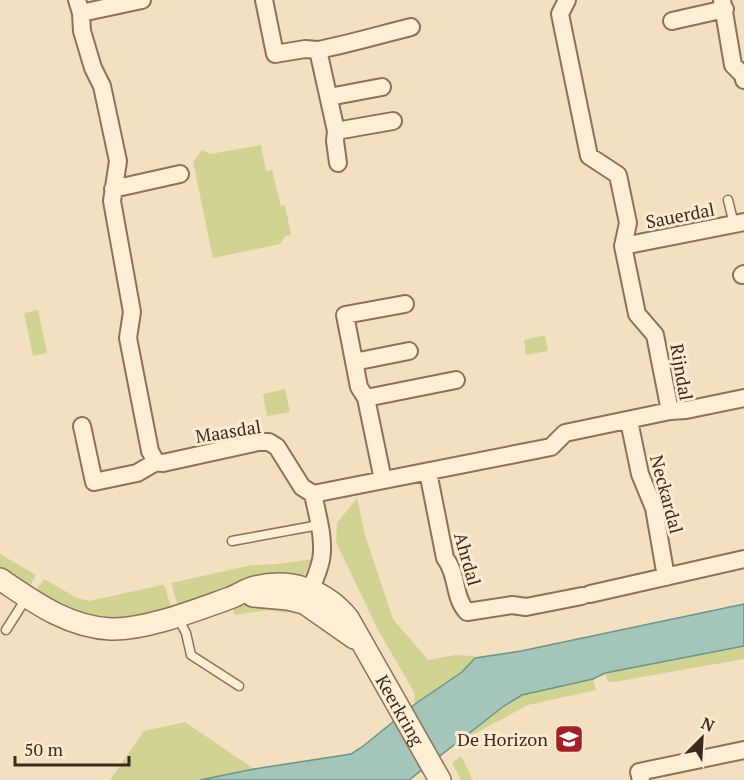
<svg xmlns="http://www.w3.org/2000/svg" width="744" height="780" font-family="'PT Serif',serif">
  <rect width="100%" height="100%" fill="#f3e0c1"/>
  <path fill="#d1d393" d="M 261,145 L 266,171 L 272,170 L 281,206 L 285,205 L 291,235 L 285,236 L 280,244 L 213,258 L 193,162 L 202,150 L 210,154 Z
    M 38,310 L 47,353 L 33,356 L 24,313 Z
    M 545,335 L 548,351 L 526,355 L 524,340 Z
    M 285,389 L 290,412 L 267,416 L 263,394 Z
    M 357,498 L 365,535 L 393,619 L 428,660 L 455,655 L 474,656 L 475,658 L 462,672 L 415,704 L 414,692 L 378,630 L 336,542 L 337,523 Z
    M 0,554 L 36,575 L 30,586 L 0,567 Z
    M 313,559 L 301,580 L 178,606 L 171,583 L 252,565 L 278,564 Z
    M 44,579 L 77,598 L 89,601 L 162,585 L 165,587 L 171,608 L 132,620 L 115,621 L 67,610 L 36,590 Z
    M 251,602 L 291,606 L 288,613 L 267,610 L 235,615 L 232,606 Z
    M 744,646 L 744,659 L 614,682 L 608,682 L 605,673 Z
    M 593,679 L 596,690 L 528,705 L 461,741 L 470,731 L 522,695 Z
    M 185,722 L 254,769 L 200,780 L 110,780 L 144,731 Z
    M 461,756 L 473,780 L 461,780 L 452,763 Z"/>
  <path fill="#a4c5b9" stroke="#6a9587" stroke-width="1.5" d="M 744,604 L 744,646 L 605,673 L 593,679 L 522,695 L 504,706 L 409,780 L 200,780 L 254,769 L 351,754 L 362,747 L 415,704 L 462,672 L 475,658 L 521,651 Z"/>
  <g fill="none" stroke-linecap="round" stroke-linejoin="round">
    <g stroke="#907056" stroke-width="11">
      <path id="service" d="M 728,200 L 734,224
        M 232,541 L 319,525
        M 177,616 L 186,633 L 191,655 L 239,686
        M 6,630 L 27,597"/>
    </g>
    <g stroke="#907056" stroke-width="20">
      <path id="minor" d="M 77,0 L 81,13 L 82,31 L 93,68 L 102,86 L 118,161 L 112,201 L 132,312 L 128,338 L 150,451 L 156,462 L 163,463 L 258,442 L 269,442 L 277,447 L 302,487 L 313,494 C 317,514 325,539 321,560 C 318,574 311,588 306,600
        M 264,0 L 275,54 L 305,49 L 318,50 L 336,131 L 335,141 L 338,163
        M 722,0 L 733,65 L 743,75 L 744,80
        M 81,13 L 142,0
        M 672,21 L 725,9
        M 318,50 C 349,44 379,35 411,27
        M 329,97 L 382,87
        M 336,131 L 393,121
        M 113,189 L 180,174
        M 623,246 L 744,222
        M 742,275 L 744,274
        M 354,362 L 409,351
        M 366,398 L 456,380
        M 670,411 L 686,410 L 744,398
        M 629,421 L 640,474 L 654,508 L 666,577
        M 82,426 L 94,482 L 137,473 L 156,462
        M 428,472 L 445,558 C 458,574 453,597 467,612 L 512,605 L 526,607 L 582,596
        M 383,480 L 366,398 L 359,387 L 345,315 L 405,304
        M 313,494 L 551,447 L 565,433 L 670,411 L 655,335 L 637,314 L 623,246 L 628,223 L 618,175 L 589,156 L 560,14 L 567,0
        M 590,594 L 744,559
        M 641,780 L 639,772 L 744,750"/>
    </g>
    <g stroke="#907056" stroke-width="24">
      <g id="tertiary">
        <path id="s1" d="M 0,579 C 34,602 68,627 111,629 C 146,630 196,610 230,598 C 238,595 246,589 255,587 C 291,578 325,590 348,618 L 440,780"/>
        <path d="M 253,596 L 288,599 L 304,603 L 354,638"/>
      </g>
    </g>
    <use href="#service" stroke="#fdeed6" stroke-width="8"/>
    <use href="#minor" stroke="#fdeed6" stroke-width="16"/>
    <use href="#tertiary" stroke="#fdeed6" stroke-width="21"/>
  </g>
  <defs>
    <g id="school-square" transform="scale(1.5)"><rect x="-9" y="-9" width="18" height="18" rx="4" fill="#a71e2a" stroke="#faebd2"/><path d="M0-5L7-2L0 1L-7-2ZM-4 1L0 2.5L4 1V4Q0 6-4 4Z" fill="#fff"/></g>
  </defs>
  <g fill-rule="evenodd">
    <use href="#school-square" x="569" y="739"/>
  </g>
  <g text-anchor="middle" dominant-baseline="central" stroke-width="6" stroke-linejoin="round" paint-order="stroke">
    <g font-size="18" fill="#3e2a1c" stroke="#faebd2">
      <text transform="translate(680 215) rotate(-11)">Sauerdal</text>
      <text transform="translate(682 372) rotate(80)">Rijndal</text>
      <text transform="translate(228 431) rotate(-9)">Maasdal</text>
      <text transform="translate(667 494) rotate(75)">Neckardal</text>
      <text transform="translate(468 559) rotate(74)">Ahrdal</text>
      <text stroke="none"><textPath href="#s1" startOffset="484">Keerkring</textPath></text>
    </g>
    <g font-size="18" fill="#3e2a1c" stroke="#faebd2" text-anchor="end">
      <text x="548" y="739">De Horizon</text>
    </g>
  </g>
  <g transform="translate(702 738) rotate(24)" stroke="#faebd2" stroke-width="4.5" paint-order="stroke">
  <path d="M0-4.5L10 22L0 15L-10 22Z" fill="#3e2a1c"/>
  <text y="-9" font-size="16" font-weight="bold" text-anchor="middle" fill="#3e2a1c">N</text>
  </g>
  <path d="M15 756v9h114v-9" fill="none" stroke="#3e2a1c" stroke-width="3"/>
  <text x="24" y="756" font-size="18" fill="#3e2a1c" stroke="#faebd2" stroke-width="4.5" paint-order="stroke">50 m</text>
</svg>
